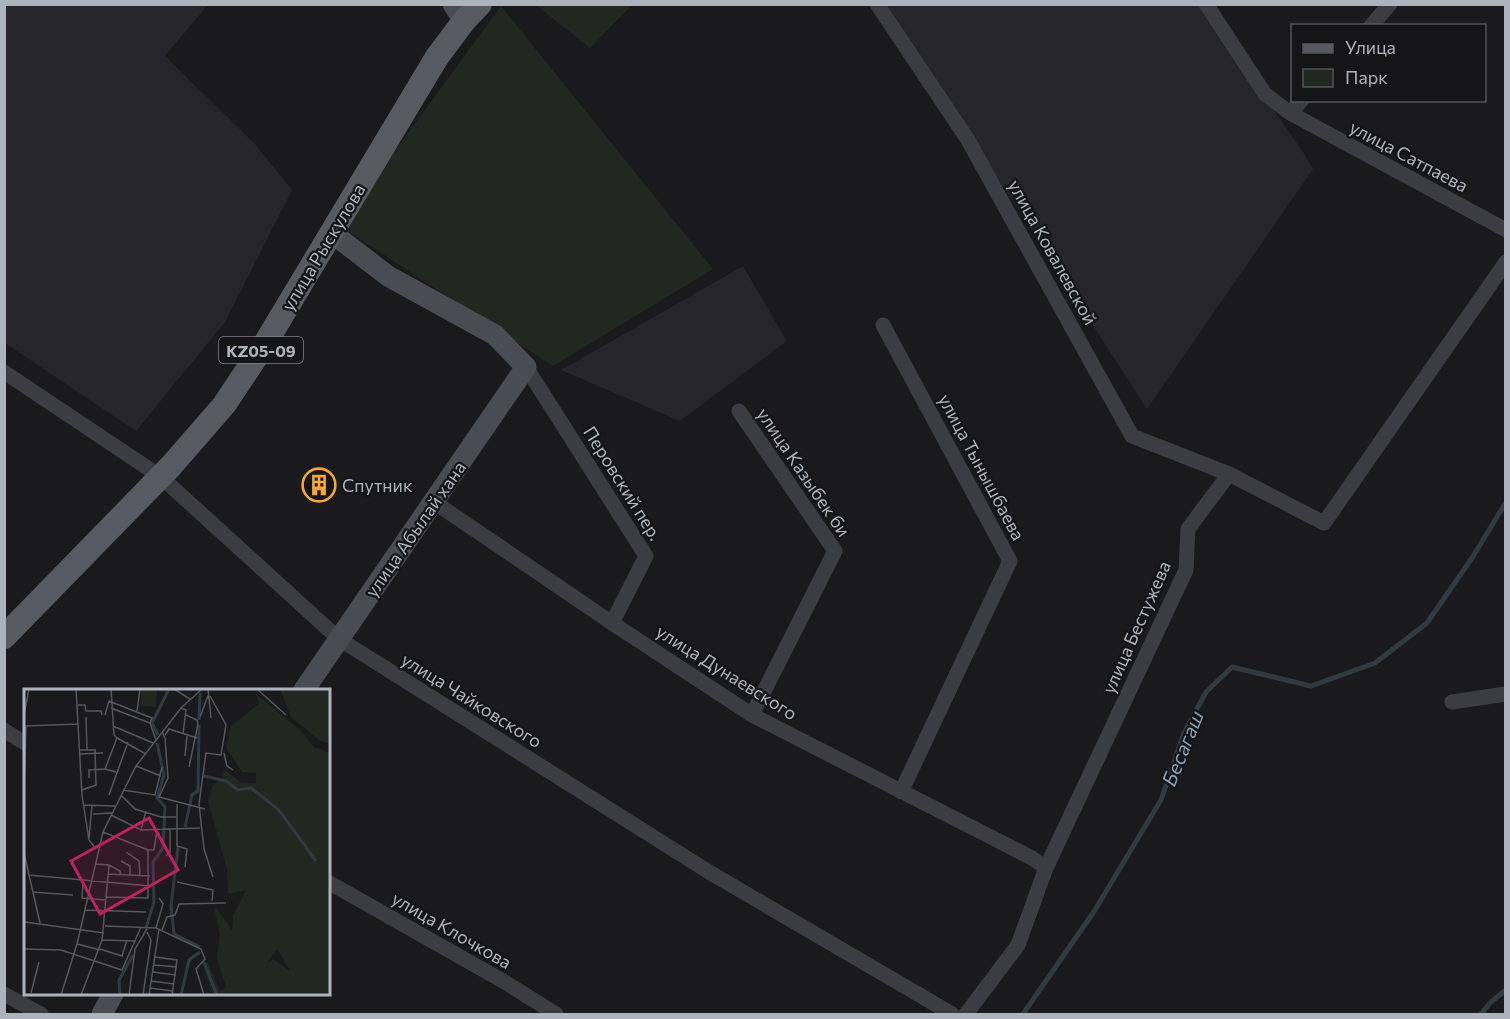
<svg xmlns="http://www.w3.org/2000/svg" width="1510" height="1019" font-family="Commissioner,sans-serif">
  <rect width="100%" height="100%" fill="#1a1a1d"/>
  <path fill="#26262a" d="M 4,5 L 208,5 L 165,56 L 255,144 L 292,190 L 225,322 L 136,431 L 5,343 Z
    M 886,5 L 1201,5 L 1303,152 L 1313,169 L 1147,409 Z
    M 743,266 L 787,341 L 680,421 L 561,370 Z"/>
  <path fill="#202820" d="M 536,5 L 632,5 L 590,48 Z
    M 501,6 L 713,269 L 553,366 L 340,226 Z"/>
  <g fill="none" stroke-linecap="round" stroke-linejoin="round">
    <path stroke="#303b41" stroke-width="5" d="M 1023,1014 L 1095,910 L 1161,800 L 1184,733 L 1206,692 L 1232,667 L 1311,686 L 1375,663 L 1427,623 L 1472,558 L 1506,502
      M 1481,1014 L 1491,1002 L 1506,990"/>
    <path stroke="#3b3d42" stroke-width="15" d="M 877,4 L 968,140 L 1132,436 L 1229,474
      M 1206,4 L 1265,94 L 1290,113 L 1506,230
      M 1371,26 L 1390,4
      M 1290,113 L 1302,100
      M 883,325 L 1010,561 L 901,792
      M 526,367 L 646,556 L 612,623
      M 4,372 L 161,477 L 339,639 L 709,872 L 952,1014
      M 739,411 L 835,551 L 752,715
      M 434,502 L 612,623 L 752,715 L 1032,858 L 1046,868
      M 1452,702 L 1506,694
      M 4,730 L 26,744
      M 328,882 L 503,981 L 556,1014
      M 4,994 L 41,1014
      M 966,1014 L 1018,945 L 1046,868 L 1186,570 L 1188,529 L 1229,474 L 1324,523 L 1506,262"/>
    <path stroke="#494c52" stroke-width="21" d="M 453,4 L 464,21
      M 304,690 L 526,367 L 495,335 L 388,276 L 332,233
      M 102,1014 L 113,994"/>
    <path stroke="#575a61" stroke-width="24" d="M 4,637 L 171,466 L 224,405 L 266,342 L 437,57 L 464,21 L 480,4"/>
  </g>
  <defs>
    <g id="building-ring" transform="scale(1.725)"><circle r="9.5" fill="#151518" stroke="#f5a63a" stroke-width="1.5"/><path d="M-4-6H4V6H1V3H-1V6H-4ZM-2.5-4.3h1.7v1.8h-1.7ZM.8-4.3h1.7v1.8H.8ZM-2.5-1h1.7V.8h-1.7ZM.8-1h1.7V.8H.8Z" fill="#f5a63a"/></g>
  </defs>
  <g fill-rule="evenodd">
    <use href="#building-ring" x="319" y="485"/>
  </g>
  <g text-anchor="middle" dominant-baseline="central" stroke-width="4.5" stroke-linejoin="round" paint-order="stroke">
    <rect fill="#151518" stroke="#7f848b" stroke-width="1.5" x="219" y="337" width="84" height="26" rx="4.5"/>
    <g font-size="16" font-weight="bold" fill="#adb3bc">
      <text x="261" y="350">KZ05-09</text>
    </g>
    <g font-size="18" fill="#adb3bc" stroke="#151518">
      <text transform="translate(1409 156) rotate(28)">улица Сатпаева</text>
      <text transform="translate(323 247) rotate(-59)">улица Рыскулова</text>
      <text transform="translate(1053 252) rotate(61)">улица Ковалевской</text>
      <text transform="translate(982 467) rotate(62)">улица Тынышбаева</text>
      <text transform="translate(804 472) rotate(56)">улица Казыбек би</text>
      <text transform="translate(623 483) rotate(58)">Перовский пер.</text>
      <text transform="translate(415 529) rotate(-55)">улица Абылай хана</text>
      <text transform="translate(1136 627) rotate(-66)">улица Бестужева</text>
      <text transform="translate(727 672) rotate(32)">улица Дунаевского</text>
      <text transform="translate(472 700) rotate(32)">улица Чайковского</text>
      <text transform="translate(452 930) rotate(30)">улица Клочкова</text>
    </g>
    <g font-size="18" fill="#adb3bc" stroke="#151518" text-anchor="start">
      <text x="342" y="485">Спутник</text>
    </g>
    <g font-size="20" font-style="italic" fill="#84a3b7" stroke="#151518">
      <text transform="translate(1182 748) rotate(-68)">Бесагаш</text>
    </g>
  </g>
  <g transform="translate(24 689)">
    <rect width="306" height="306" fill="#1a1a1d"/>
    <path d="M 117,0 L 133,0 L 132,18 L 116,17 ZM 256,0 L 306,0 L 306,54 L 296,52 L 267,28 ZM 232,5 L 277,42 L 290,58 L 306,64 L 306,306 L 189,306 L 180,280 L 183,272 L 196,302 L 202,298 L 193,269 L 196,245 L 191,222 L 192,218 L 208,241 L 209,227 L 222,201 L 204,205 L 203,181 L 184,111 L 189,96 L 199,89 L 200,80 L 216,93 L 232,94 L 232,84 L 218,83 L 202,59 L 207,37 L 235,15 ZM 253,260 L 266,281 L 266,282 L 249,270 L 243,274 Z" fill="#202820" fill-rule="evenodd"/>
    <path fill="none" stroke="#303b41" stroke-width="3" d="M 175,31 L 176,4M 134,46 L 128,34 L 145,0M 180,87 L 202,92 L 214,101 L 227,99 L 255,121 L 292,172M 161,138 L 168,106 L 174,102 L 175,36M 154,158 L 147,217 L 150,245 L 176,258M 122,239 L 130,213 L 129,173 L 139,159 L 141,118 L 133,109 L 140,86 L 133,54M 180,273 L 193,306M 96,306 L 95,291 L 109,266M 157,306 L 165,271 L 176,263"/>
    <path fill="none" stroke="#55575d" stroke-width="1.5" d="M 52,0 L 58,106 L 65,151 L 72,160M 87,0 L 90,46 L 93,49 L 81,80 L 92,83M 150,0 L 166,10M 184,0 L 187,29M 233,0 L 262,26M 186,7 L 202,36 L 197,66 L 182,64 L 175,115 L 180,160 L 189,188M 54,16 L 61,16 L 62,22 L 77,22 L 78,26M 87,19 L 126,34 L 132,51M 157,19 L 162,21 L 159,45M 113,22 L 116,0M 0,26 L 5,0M 81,26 L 85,12 L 128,29 L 126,34M 162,26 L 173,31 L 174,35 L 165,78M 62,28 L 63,61M 176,28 L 185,4M 89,37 L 129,54M 138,43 L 141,49 L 144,89 L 135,108 L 181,120M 141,46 L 145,40 L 173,49M 93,49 L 122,65M 56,61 L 71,61 L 72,96 L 58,101M 200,64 L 203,77 L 209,81M 56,65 L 79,64M 161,67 L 163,47M 112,77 L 137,87M 65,89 L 65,81 L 81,80M 99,101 L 131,106 L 138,78M 85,106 L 104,53M 97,106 L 111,120 L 137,128 L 152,128M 0,110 L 2,37 L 55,35M 153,115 L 153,157 L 163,160 L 161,178M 60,116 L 91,117M 69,125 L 88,124M 87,126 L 117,141 L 176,139M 117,141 L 122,122M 79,143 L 124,161M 65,149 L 68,116M 102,163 L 115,172 L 116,187M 0,164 L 16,234M 142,167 L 146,163 L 146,140M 97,172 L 106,177 L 106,187M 71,175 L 85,176 L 96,182 L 97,187M 84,185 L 126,187M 4,186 L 126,197M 153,193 L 189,201 L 188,212M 59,196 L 58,209 L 81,211M 8,203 L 49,206M 82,208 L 124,209 L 124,161 L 130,161 L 133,141M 61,221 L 122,223M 1,233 L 80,244M 81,237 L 132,239 L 177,260 L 181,270 L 172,280 L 180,306M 132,239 L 139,215 L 135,209M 138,241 L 143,228 L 151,226 L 155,215 L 202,214M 78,251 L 112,252M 53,255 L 76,261M 0,260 L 37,261 L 98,281 L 117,238M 76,260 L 98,267 L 103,251M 131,268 L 153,271 L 148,306M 130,276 L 153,278M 129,283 L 152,286M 127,292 L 150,295M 126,299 L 149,302M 7,304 L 15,273M 37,306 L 53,255 L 79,143 L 112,77 L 157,19 L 178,0M 57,306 L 78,251 L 85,176M 105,306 L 111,260 L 124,238M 119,306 L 127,251 L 123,243M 125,306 L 135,240"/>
    <path fill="#c12060" fill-opacity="0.15" stroke="#c12060" stroke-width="3" d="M 125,129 L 154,181 L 76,225 L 47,172 Z"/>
    <rect width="306" height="306" fill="none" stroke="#adb3bc" stroke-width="3"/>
  </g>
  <rect width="1510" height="1019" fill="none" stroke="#adb3bc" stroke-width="12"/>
  <rect x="1291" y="24" width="195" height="78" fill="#151518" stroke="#52545a" stroke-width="1.5"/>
  <rect x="1303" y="44" width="30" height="9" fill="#575a61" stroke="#52545a" stroke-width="1.5"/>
  <text x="1345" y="54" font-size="18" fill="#adb3bc">Улица</text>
  <rect x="1303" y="69" width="30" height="18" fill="#202820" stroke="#52545a" stroke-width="1.5"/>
  <text x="1345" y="84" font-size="18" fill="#adb3bc">Парк</text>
</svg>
